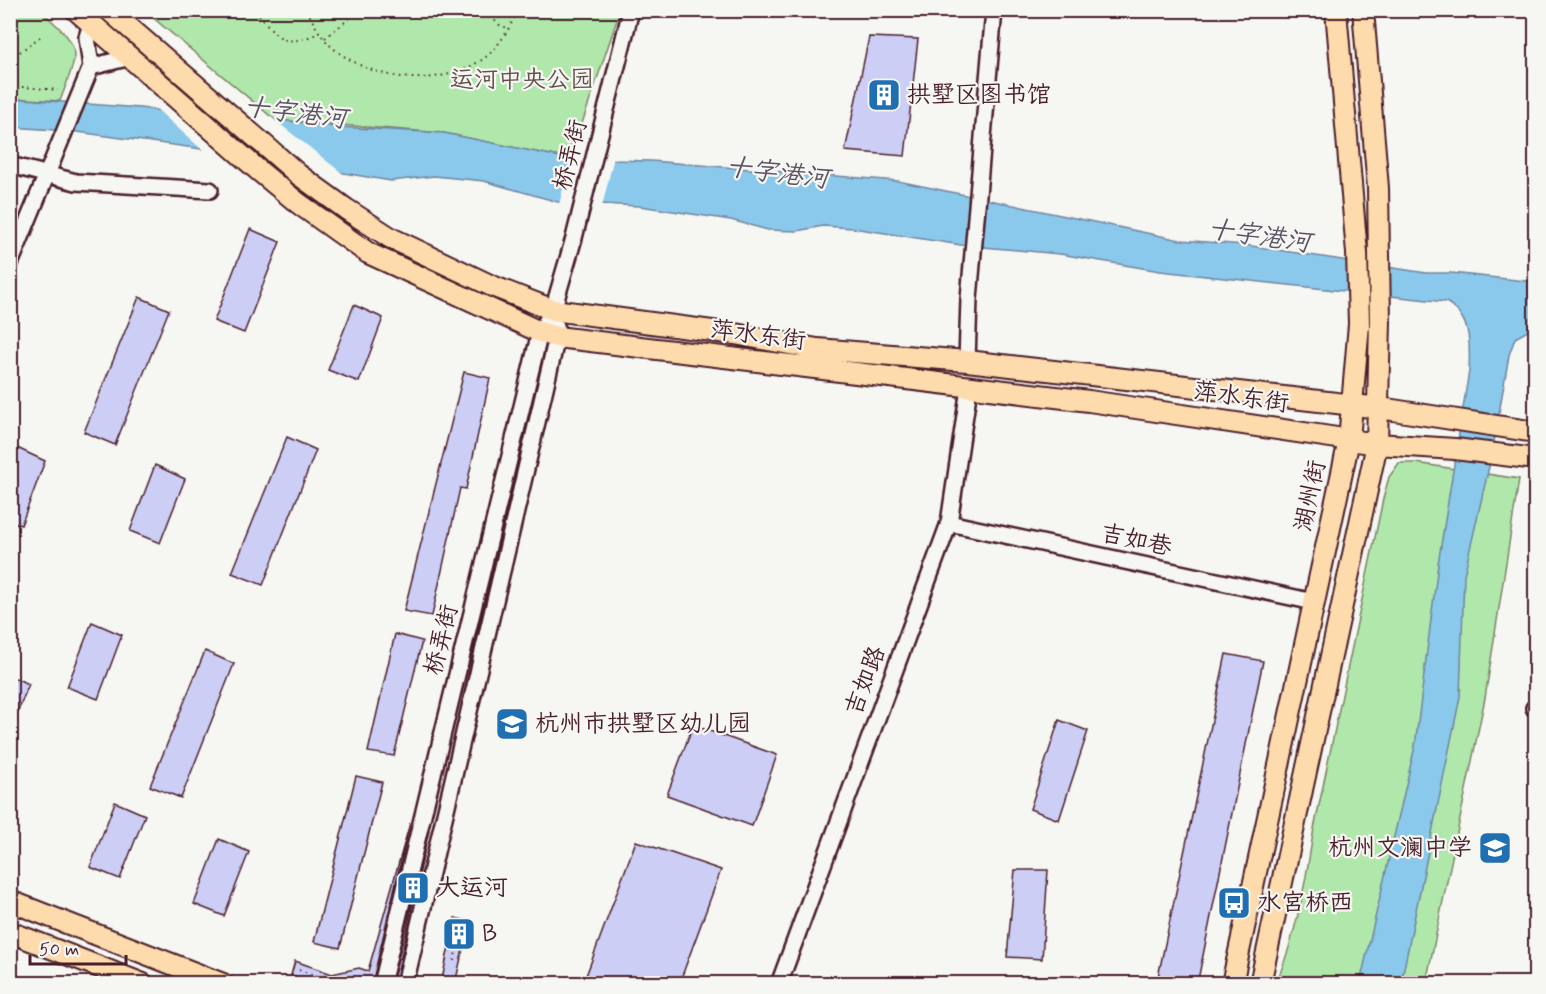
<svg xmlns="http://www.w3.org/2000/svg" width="1546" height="994" font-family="Mynerve,'LXGW WenKai TC',sans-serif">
  <rect width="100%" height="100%" fill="#f6f6f2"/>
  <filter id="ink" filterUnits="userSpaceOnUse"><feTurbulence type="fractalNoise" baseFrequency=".0167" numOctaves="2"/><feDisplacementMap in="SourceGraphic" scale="12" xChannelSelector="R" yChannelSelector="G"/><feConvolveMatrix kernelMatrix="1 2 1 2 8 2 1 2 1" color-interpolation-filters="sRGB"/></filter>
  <g filter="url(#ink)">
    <path fill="#b0e7aa" stroke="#7d836a" stroke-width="1.5" d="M 11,11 L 41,11 C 84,49 79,49 60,101 L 11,98 Z
      M 145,11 L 620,11 L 570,159 L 444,133 L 275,120 Z
      M 1399,463 L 1416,463 L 1519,479 L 1485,698 L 1426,983 L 1276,984 C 1296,935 1305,886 1313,834 L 1383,499 L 1389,477 Z"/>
    <path fill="#8ac9eb" stroke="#70859e" stroke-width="1.5" d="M 11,98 L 140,108 L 234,120 L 281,120 L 338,127 L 444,133 L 570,159 L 651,161 L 898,181 L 1180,240 L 1245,245 L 1426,273 L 1451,273 L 1535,282 L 1535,327 L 1515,338 L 1509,355 L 1492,454 L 1464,575 L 1460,697 L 1401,983 L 1360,983 L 1415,746 L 1438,564 L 1469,371 C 1470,344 1472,317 1446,302 L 1160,271 L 1060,254 L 961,245 L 853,228 L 823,226 L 797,231 L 768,230 L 731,220 L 640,206 L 558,202 L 484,181 L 434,176 L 391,181 L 195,148 L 70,131 L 11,127 Z"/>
    <path fill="#f6f6f2" d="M 153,106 L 235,117 L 271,117 L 347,177 L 206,153 Z
      M 571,156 L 614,157 L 602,207 L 559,205 Z"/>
    <path fill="#cccef6" stroke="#4a1f2b" stroke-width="1.5" d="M 869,37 L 918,39 L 905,156 L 845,151 Z
      M 250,229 L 280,242 L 244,333 L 214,321 Z
      M 139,297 L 169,310 L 115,445 L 84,432 Z
      M 354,305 L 383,318 L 359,382 L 328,370 Z
      M 464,372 L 490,378 L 466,489 L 460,488 L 432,616 L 404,611 Z
      M 287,437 L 316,450 L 263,585 L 232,573 Z
      M 15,447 L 45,461 L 21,525 L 10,521 L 10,460 Z
      M 155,465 L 185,479 L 160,543 L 130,531 Z
      M 92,622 L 122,635 L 98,699 L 67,687 Z
      M 395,634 L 422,641 L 394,756 L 368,752 Z
      M 205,651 L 234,664 L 181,798 L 150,786 Z
      M 1226,654 L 1263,661 L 1198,980 L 1158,977 Z
      M 10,676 L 29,684 L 11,728 L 10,728 Z
      M 1059,720 L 1088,731 L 1059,820 L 1030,809 Z
      M 693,725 L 777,755 L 752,826 L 667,795 Z
      M 356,776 L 382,782 L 340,948 L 314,942 Z
      M 115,802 L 145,815 L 120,879 L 90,867 Z
      M 410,823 L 372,984 L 363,984 L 364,979 L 343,984 L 319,984 L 291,975 L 295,961 L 332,974 L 359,968 L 368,971 Z
      M 429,830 L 395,984 L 392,984 Z
      M 219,839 L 249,852 L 224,916 L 194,904 Z
      M 636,841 L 721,870 L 679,984 L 583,984 Z
      M 1015,870 L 1048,870 L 1042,959 L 1007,957 Z
      M 455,918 L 469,921 L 463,949 L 455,984 L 441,984 Z"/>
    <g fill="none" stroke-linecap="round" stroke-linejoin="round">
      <g stroke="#4a1f2b" stroke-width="20">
        <path id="minor" d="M 91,67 L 130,57
          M 10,165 L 76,182 L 210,190
          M 10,264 L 91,67 L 87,37 L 91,24
          M 967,361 L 969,299 L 994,10
          M 949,523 L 1314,602
          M 1534,708 L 1536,709
          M 382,984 L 540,332 L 553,310 L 574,238 L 631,10
          M 405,984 L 557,337 L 556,326
          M 779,984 L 949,523 L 969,388"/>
      </g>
      <g stroke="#4a1f2b" stroke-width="24">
        <path id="major" d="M 76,10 L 258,170 L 298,203 L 368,253 L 540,332 L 557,337 L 1089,401 L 1377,444 L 1455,449 L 1536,459
          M 109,10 L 299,175 L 346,209 L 391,238 L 492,286 L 553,310 L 735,334 L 817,349 L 967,361 L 1380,408 L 1536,432
          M 10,901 L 223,984
          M 10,932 L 143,984
          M 1232,984 L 1349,440 L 1359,324 L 1357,253 L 1336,10
          M 1260,984 L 1377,444 L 1380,322 L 1378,188 L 1363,10"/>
      </g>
      <path stroke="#4a1f2b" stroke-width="2" stroke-dasharray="1.5 4.5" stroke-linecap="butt" d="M 255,10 C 280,39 281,49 319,33
        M 307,10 C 314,24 321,38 333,48 C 373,81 435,89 480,61 C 498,50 509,29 518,10
        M 395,10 L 407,13 L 429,10
        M 489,10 L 497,24 L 510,29
        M 325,38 L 360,10
        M 10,59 L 40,37
        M 10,86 L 58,90
        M 454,961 L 462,923
        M 299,970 L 329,980"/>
      <use href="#minor" stroke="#f6f6f2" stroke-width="15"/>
      <use href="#major" stroke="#fedbac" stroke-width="20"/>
    </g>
  </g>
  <defs>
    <g id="building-square" transform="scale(1.725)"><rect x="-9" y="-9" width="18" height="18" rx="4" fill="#1f6fb2" stroke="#f6f6f2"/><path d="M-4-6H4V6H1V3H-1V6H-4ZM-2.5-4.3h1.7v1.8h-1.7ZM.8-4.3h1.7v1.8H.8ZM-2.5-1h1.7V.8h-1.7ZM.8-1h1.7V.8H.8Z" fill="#fff"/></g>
    <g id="school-square" transform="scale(1.725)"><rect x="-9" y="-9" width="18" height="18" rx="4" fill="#1f6fb2" stroke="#f6f6f2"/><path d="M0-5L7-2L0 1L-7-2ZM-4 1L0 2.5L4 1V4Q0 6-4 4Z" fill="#fff"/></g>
    <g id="bus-square" transform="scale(1.725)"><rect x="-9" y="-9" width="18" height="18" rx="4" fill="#1f6fb2" stroke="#f6f6f2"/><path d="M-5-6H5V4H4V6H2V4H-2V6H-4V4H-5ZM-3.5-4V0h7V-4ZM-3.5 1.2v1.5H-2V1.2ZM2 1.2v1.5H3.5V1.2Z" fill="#fff"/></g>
  </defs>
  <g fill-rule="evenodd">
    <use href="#building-square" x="884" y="95"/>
    <use href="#school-square" x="512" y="724"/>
    <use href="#school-square" x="1495" y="848"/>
    <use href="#building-square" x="413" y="888"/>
    <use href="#bus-square" x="1234" y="903"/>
    <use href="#building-square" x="459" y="934"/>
  </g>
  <g text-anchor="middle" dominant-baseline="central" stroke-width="4.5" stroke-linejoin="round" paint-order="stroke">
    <g font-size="24" fill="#64514b" stroke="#f6f6f2">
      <text x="522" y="80">运河中央公园</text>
    </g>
    <g font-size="24" fill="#4a1f2b" stroke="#f6f6f2" text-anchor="start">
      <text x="907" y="95">拱墅区图书馆</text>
      <text x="535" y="724">杭州市拱墅区幼儿园</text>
      <text x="1472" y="848" text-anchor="end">杭州文澜中学</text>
      <text x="436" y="888">大运河</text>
      <text x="1257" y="903">水宫桥西</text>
      <text x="482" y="934">B</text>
    </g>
    <g font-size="24" fill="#4a1f2b" stroke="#f6f6f2">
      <text transform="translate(571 155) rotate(-76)">桥弄街</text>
      <text transform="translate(758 336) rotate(7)">萍水东街</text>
      <text transform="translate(1241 398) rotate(8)">萍水东街</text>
      <text transform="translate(1311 496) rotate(-78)">湖州街</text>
      <text transform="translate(1136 541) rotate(12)">吉如巷</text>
      <text transform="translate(442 640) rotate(-76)">桥弄街</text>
      <text transform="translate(866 681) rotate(-69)">吉如路</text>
    </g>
    <g font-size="26" font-style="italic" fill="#5d5265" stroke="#f6f6f2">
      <text transform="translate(295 114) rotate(7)">十字港河</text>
      <text transform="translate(777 174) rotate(7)">十字港河</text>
      <text transform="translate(1259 237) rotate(8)">十字港河</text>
    </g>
  </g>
  <rect width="1546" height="994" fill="none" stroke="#f6f6f2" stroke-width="36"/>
  <rect x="18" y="18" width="1510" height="958" fill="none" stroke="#4a1f2b" stroke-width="2" filter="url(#ink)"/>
  <path d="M30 955v9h96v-9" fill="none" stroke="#4a1f2b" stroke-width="3"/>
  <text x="39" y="955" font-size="18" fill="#4a1f2b" stroke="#f6f6f2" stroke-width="4.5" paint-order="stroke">50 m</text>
</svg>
